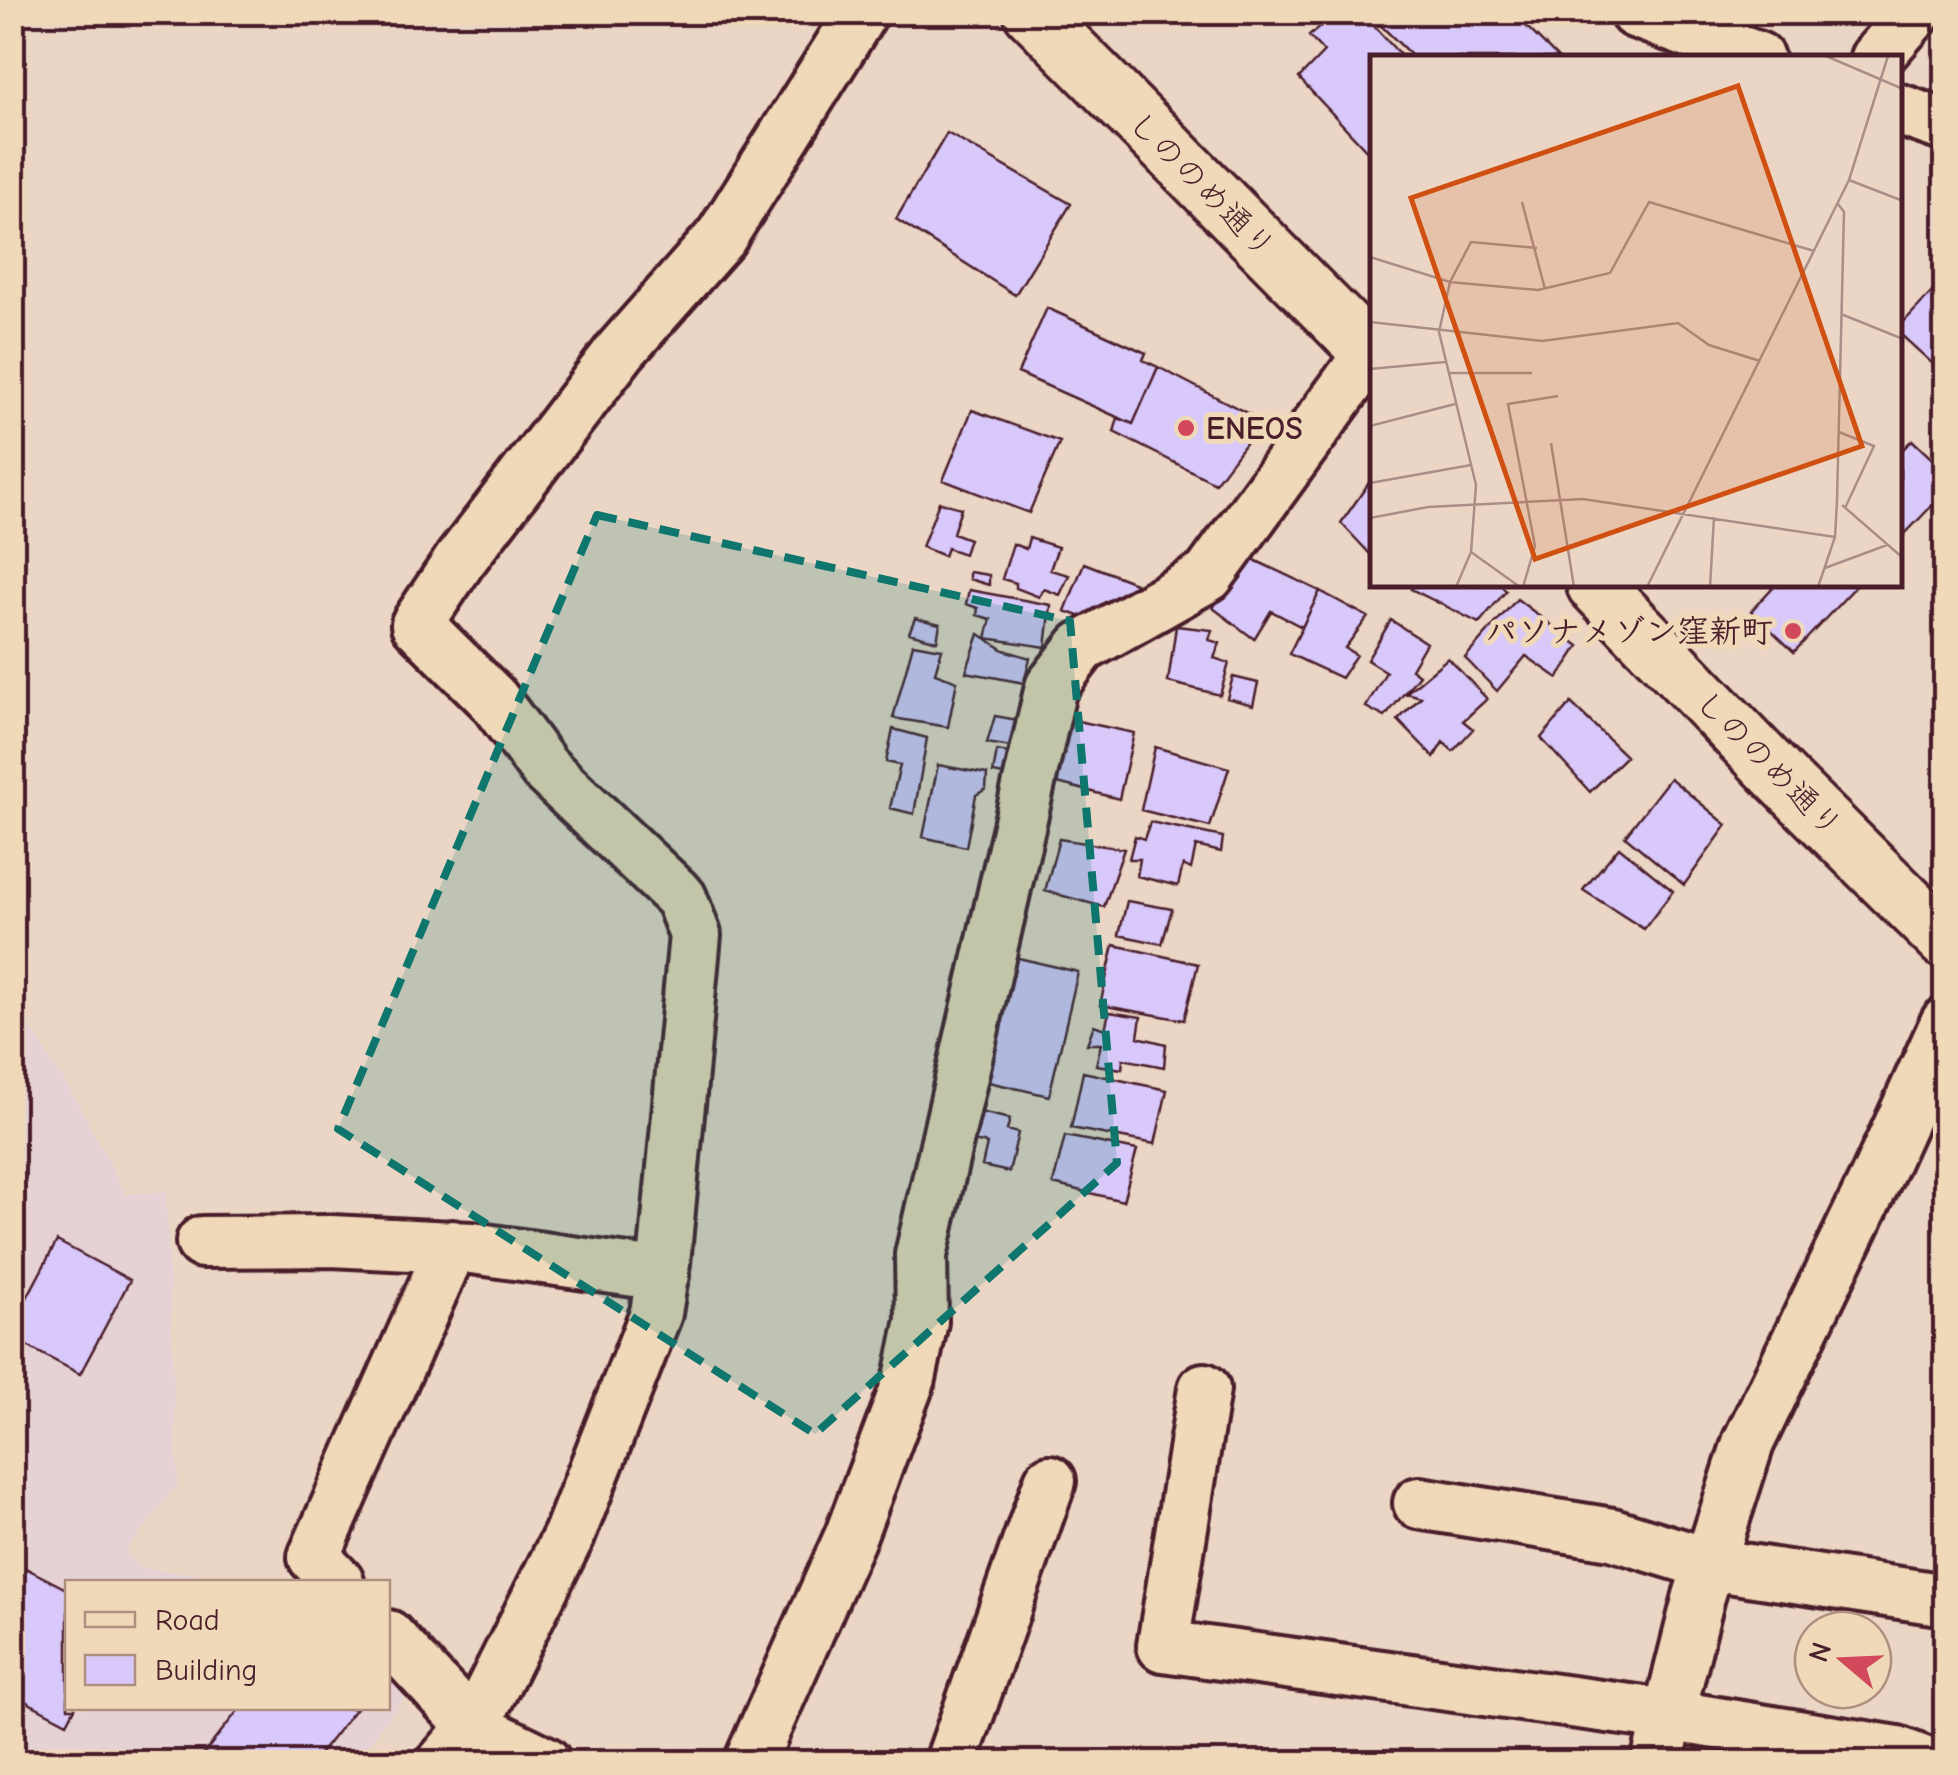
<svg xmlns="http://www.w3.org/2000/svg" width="1958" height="1775" font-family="'Comic Neue','Klee One',sans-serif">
  <rect width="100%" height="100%" fill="#ebd6c5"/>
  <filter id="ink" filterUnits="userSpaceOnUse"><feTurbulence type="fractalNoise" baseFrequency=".01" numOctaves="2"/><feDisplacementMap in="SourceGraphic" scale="20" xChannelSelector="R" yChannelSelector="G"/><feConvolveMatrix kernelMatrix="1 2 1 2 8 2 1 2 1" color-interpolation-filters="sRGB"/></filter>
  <g filter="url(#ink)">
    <path fill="#e6d2d5" d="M 12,1003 L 18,1007 L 82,1110 L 126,1194 L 166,1191 L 178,1484 L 126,1551 L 139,1568 L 272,1582 L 68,1582 L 68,1708 L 388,1708 L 388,1669 L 409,1692 L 354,1762 L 13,1762 Z"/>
    <path fill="#d9c9fb" stroke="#4a1f2b" stroke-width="2.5" d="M 1321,12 L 1361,12 L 1403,58 L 1373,58 L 1373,157 L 1299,78 L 1324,52 L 1309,36 L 1328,20 Z
      M 1367,12 L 1512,12 L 1558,58 L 1414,58 Z
      M 947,133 L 1071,204 L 1015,295 L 896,219 Z
      M 1934,290 L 1946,301 L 1946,376 L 1900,334 L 1900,326 Z
      M 1047,308 L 1146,353 L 1143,360 L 1158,367 L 1133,424 L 1018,373 Z
      M 1158,367 L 1262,421 L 1215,483 L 1114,432 L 1118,418 L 1133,424 Z
      M 972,410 L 1060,442 L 1029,513 L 943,480 Z
      M 1912,440 L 1946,472 L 1946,491 L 1900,539 L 1900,452 Z
      M 1373,477 L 1373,551 L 1370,554 L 1341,523 Z
      M 939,502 L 961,508 L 953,533 L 969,539 L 964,554 L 947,548 L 944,556 L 922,547 Z
      M 1029,538 L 1058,547 L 1050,570 L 1069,575 L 1060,595 L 1044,589 L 1039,597 L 1016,588 L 1016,583 L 1002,579 L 1013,544 L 1026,549 Z
      M 1246,556 L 1320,591 L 1302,627 L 1271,611 L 1254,639 L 1213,608 Z
      M 1084,563 L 1135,583 L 1123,608 L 1108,603 L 1101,624 L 1065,611 Z
      M 969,572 L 989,575 L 989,585 L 969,579 Z
      M 1414,585 L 1501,585 L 1506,591 L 1479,623 L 1411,589 Z
      M 1775,585 L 1857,585 L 1794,652 L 1751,611 Z
      M 969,590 L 1051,605 L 1046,647 L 986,638 L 991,619 L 977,615 L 978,608 L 966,604 Z
      M 1320,591 L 1368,617 L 1345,648 L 1356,655 L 1341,678 L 1289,654 Z
      M 1517,599 L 1579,646 L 1558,678 L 1526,656 L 1497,691 L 1465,658 Z
      M 915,618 L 940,624 L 937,641 L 909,633 Z
      M 1391,620 L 1426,643 L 1411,669 L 1419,675 L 1385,717 L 1366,707 L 1386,672 L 1367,660 Z
      M 1176,626 L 1212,630 L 1209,640 L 1220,643 L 1214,658 L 1229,663 L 1220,695 L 1168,682 Z
      M 979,634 L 1004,650 L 1030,658 L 1024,683 L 966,672 Z
      M 913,644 L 942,649 L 935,673 L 957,681 L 948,727 L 893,718 Z
      M 1448,658 L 1487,699 L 1463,721 L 1473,729 L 1453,751 L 1443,742 L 1434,757 L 1398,720 L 1421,697 L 1406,693 Z
      M 1233,677 L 1258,683 L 1253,705 L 1227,698 Z
      M 1571,703 L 1626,756 L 1590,792 L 1541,738 Z
      M 995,716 L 1023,721 L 1017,748 L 987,743 Z
      M 1064,718 L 1134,733 L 1119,799 L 1050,781 Z
      M 893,729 L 927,738 L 914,814 L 890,808 L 900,765 L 886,762 Z
      M 1155,747 L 1229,768 L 1210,827 L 1141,810 Z
      M 997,751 L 1015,754 L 1015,777 L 993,773 Z
      M 938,765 L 987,774 L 986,789 L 976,795 L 966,847 L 923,837 Z
      M 1670,778 L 1727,825 L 1684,885 L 1625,836 Z
      M 1150,822 L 1223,837 L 1221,852 L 1196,846 L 1191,869 L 1183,865 L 1178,886 L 1137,876 L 1140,859 L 1129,859 L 1135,836 L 1144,839 Z
      M 1059,839 L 1124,849 L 1104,907 L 1045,891 Z
      M 1619,847 L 1673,891 L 1644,929 L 1583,890 Z
      M 1127,901 L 1172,909 L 1162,944 L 1119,935 Z
      M 1114,945 L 1198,964 L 1184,1020 L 1100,1005 Z
      M 1010,956 L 1078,972 L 1049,1096 L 980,1080 Z
      M 1109,1012 L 1141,1017 L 1138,1037 L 1166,1044 L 1164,1067 L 1123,1059 L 1122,1069 L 1096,1065 L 1101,1044 L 1087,1044 L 1094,1025 L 1105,1029 Z
      M 1083,1072 L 1167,1090 L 1155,1144 L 1071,1128 Z
      M 980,1112 L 1010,1119 L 1007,1130 L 1018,1133 L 1009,1172 L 982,1166 L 987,1144 L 974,1141 Z
      M 1065,1136 L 1137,1150 L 1123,1201 L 1053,1184 Z
      M 57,1241 L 130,1280 L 80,1374 L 12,1338 L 12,1326 Z
      M 12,1561 L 68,1590 L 68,1708 L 75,1708 L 67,1723 L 12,1694 Z
      M 240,1708 L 356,1708 L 313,1762 L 197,1762 Z"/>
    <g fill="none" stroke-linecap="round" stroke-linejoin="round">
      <g stroke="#4a1f2b" stroke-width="58">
        <path id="minor" d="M 1635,12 L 1758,58
          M 1876,58 L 1916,12
          M 1900,110 L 1946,126
          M 202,1242 L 331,1241 L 472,1248 L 663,1275
          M 1204,1389 L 1163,1646 L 1667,1715 L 1897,1752 L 1923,1762
          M 1419,1503 L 1612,1534 L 1709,1564 L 1946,1600
          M 338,1582 L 314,1557 L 452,1246
          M 388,1636 L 473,1727 L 443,1762
          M 545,1762 L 473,1727 L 569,1535 L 656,1313 L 664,1263 L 695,935 L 681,898 L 545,769 L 493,699 L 417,624 L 460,560 L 621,350 L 721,237 L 862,12
          M 750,1762 L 850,1537 L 910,1378 L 922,1321 L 921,1255 L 1051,687 L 1082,647 L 1208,576 L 1370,353
          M 951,1762 L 1050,1481
          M 1657,1762 L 1699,1596 L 1748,1443 L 1875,1180 L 1946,1023"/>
      </g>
      <g stroke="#4a1f2b" stroke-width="62">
        <path id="major" d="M 1032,12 L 1373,356
          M 1595,585 L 1780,777 L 1946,941"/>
      </g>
      <use href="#minor" stroke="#f0d9b8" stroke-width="50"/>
      <use href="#major" stroke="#f0d9b8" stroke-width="55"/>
    </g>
  </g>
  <path fill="#0f766e" fill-opacity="0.2" stroke="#0f766e" stroke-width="8" stroke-dasharray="20 12" stroke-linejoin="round" d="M 597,515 L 1070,621 L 1117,1163 L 815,1434 L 338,1129 Z"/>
  <g fill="#d1495b" stroke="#f0d9b8" stroke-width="4">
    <circle cx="1186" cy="428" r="10"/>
    <circle cx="1793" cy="631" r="10"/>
  </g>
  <g text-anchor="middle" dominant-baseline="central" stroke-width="10" stroke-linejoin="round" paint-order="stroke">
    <g font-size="32" fill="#4a1f2b" stroke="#f0d9b8">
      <text transform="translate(1202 185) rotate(45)">しののめ通り</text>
      <text transform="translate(1769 764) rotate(45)">しののめ通り</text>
    </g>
    <g font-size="32" font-weight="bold" fill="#4a1f2b" stroke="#f0d9b8" text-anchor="start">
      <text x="1206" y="428">ENEOS</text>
      <text x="1773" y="631" text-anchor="end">パソナメゾン窪新町</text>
    </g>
  </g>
  <g transform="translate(1370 55)">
    <rect width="532" height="532" fill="#ebd6c5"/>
    <path fill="none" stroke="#ab8d87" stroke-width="2.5" d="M 456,1 L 533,34M 479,125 L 533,146M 152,147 L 175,234M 0,202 L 80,227 L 101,187 L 167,193M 471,259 L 533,284M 0,267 L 172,286 L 308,268 L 339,290 L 390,306M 0,314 L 75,307M 78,318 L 162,318M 0,371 L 85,349M 469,377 L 504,391 L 475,453M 181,388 L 204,532M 0,428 L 101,410M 472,450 L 533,503M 0,463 L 58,452 L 213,444 L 465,482M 101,497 L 150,532M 455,513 L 517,490M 86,532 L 101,497 L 106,430 L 69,277 L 80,227 L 168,235 L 240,218 L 279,147 L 444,196M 153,532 L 165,491 L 138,349 L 188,341M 277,532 L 479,125 L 518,1M 340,532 L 344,462M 448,532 L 465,482 L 467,446 L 474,157 L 468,149"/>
    <path fill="#d05011" fill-opacity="0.15" stroke="#d05011" stroke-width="5" d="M 368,31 L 492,391 L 165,504 L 41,143 Z"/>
    <rect width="532" height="532" fill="none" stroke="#4a1f2b" stroke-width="5"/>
  </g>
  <rect width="1958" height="1775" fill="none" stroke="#f0d9b8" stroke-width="50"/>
  <rect x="25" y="25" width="1908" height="1725" fill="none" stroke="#4a1f2b" stroke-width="4" filter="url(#ink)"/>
  <rect x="65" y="1580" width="325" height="130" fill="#f0d9b8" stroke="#ae8f80" stroke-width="2.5"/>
  <rect x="85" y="1612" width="50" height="15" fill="#f0d9b8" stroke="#ae8f80" stroke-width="2.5"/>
  <text x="155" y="1630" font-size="30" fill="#4a1f2b">Road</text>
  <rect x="85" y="1655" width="50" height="30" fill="#d9c9fb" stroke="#ae8f80" stroke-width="2.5"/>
  <text x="155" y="1680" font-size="30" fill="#4a1f2b">Building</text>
  <g transform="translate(1843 1660) rotate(289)"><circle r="48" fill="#f0d9b8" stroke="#ae8f80" stroke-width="2.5"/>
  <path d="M0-8L18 38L0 25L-18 38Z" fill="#d1495b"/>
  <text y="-15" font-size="28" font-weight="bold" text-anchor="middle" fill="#4a1f2b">N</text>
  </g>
</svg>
